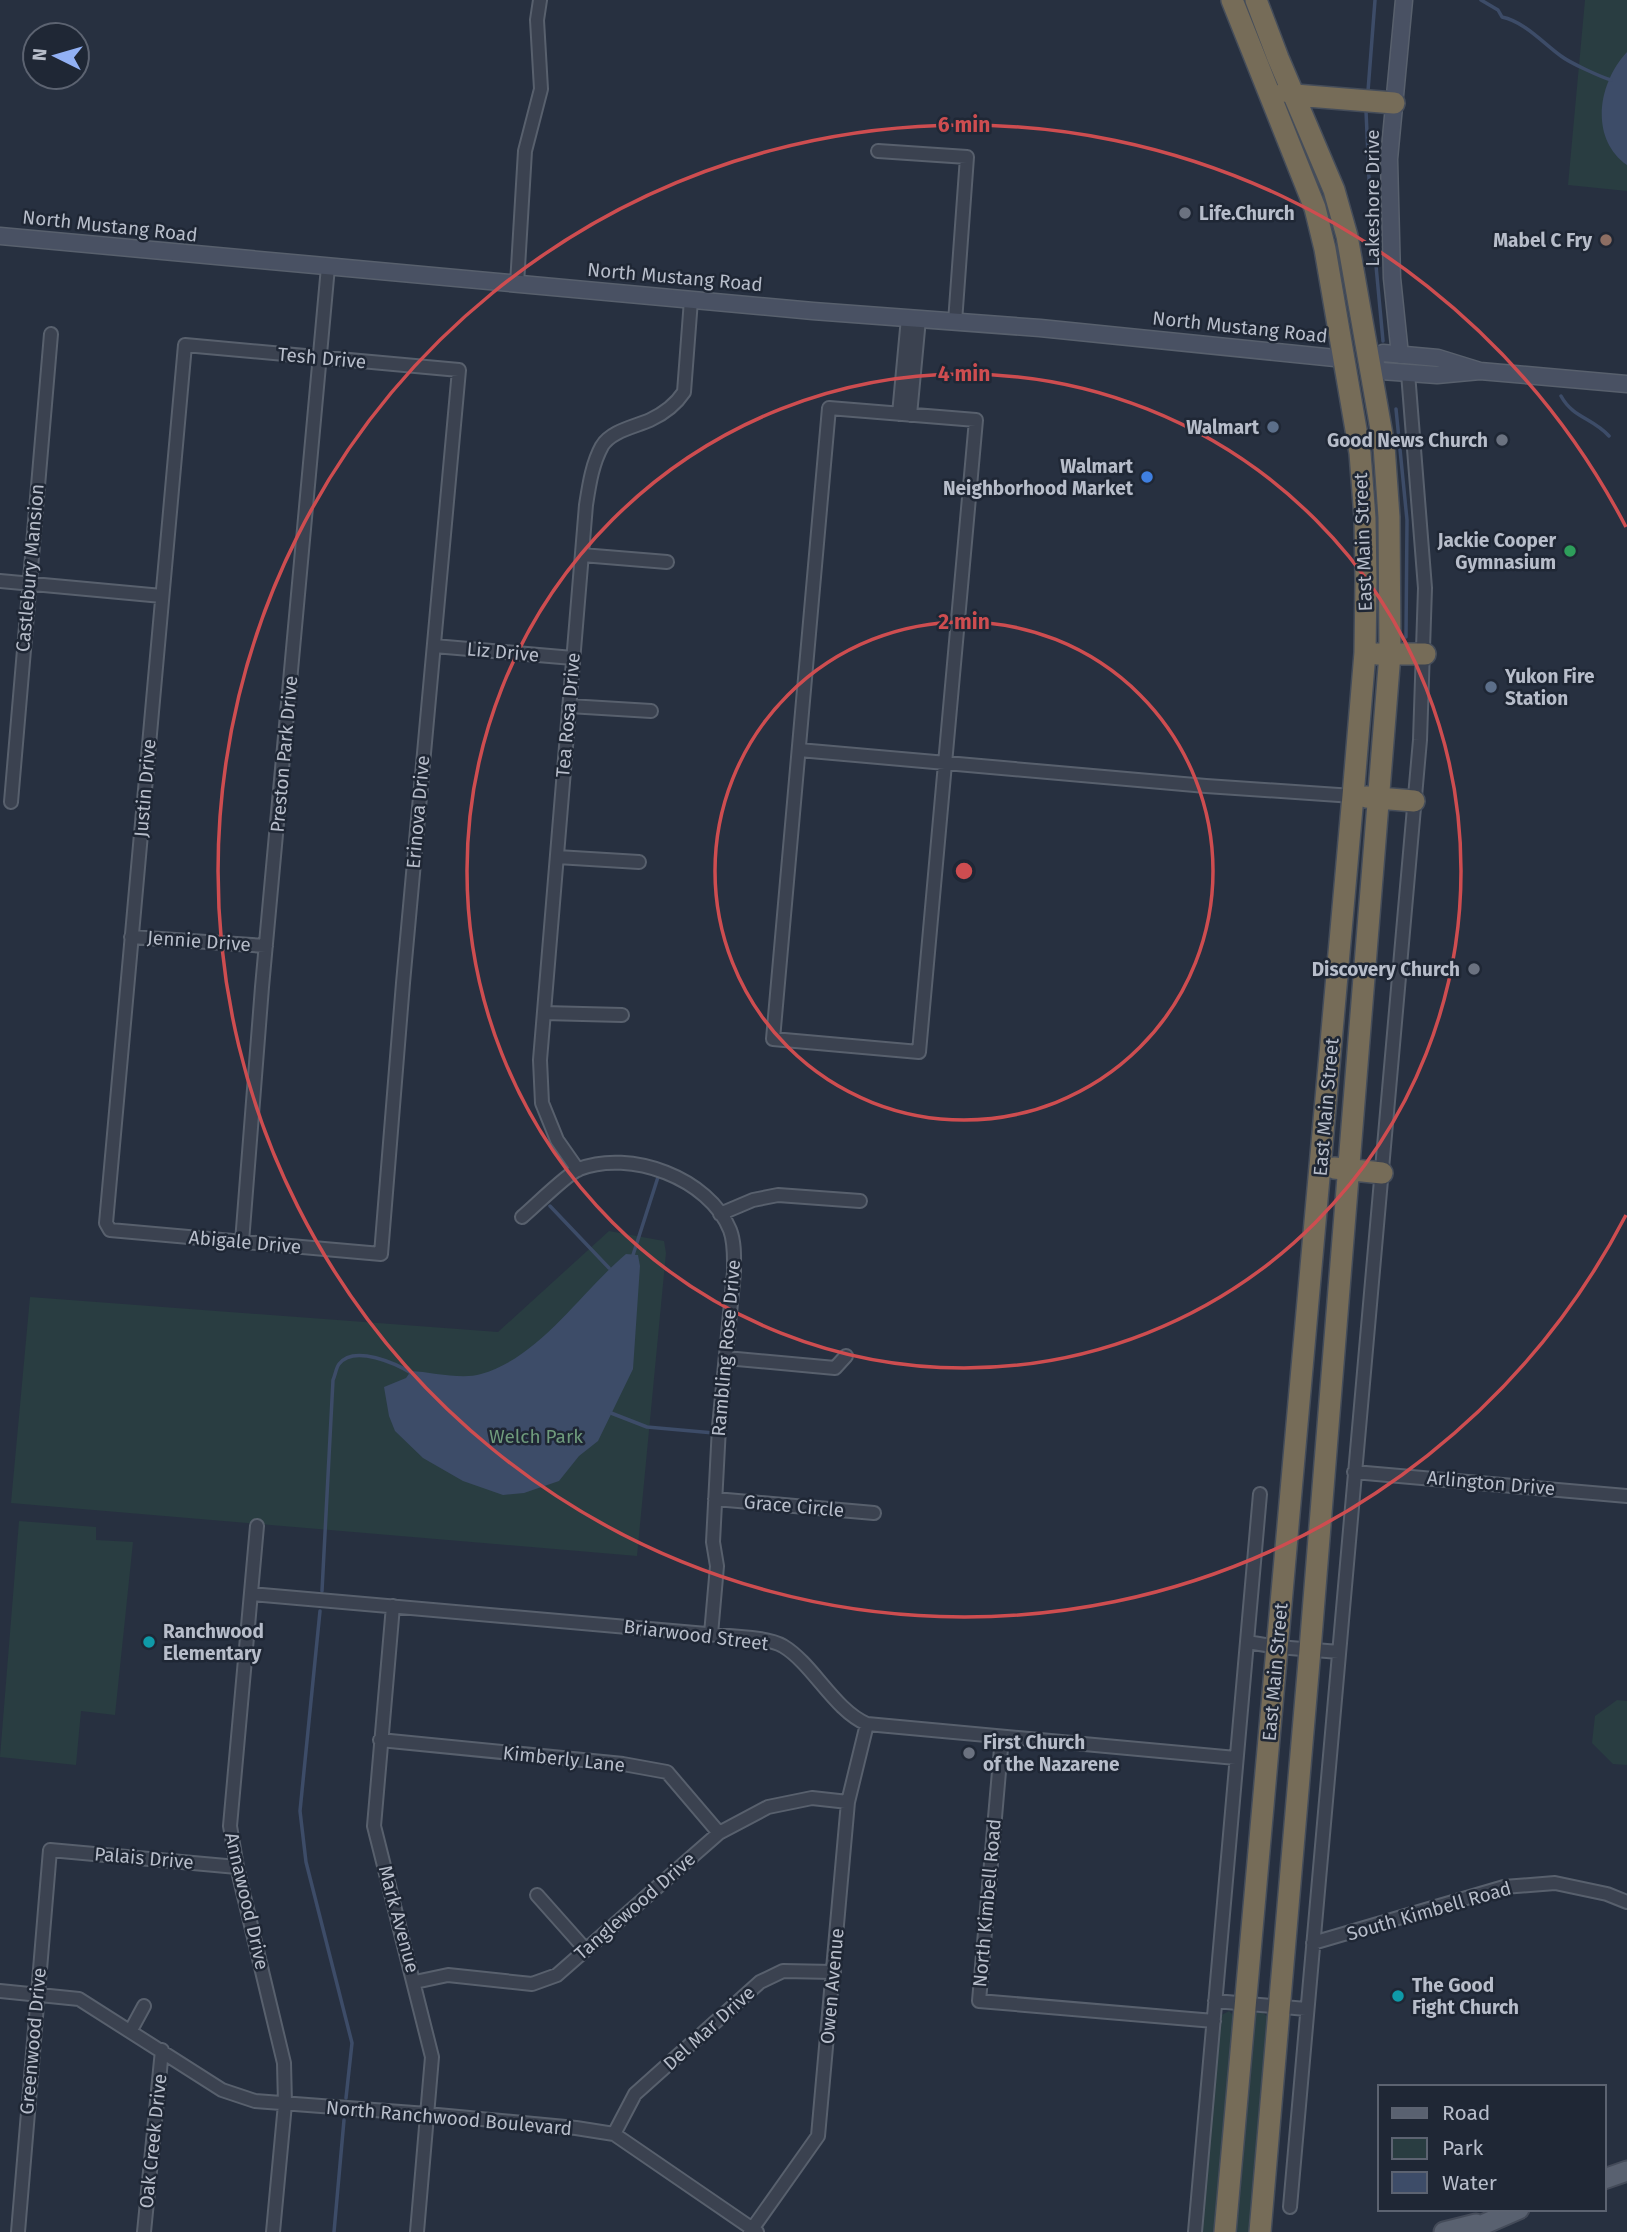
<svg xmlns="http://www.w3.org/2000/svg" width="1627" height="2232" font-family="'Fira Sans',sans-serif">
  <rect width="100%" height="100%" fill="#273040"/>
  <path fill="#293d41" d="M 1585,0 L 1627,0 L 1627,191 L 1568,185 Z
    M 609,1231 L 664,1241 L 666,1253 L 637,1556 L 11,1503 L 30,1297 L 498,1332 Z
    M 19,1521 L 96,1527 L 96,1540 L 133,1542 L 115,1715 L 81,1711 L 76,1765 L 0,1757 Z
    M 1617,1700 L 1627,1701 L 1627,1765 L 1613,1764 L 1592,1743 L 1595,1716 Z
    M 1229,2011 L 1238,2020 L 1219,2232 L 1201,2232 L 1220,2016 Z
    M 1257,2013 L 1263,2013 L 1271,2019 L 1254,2232 L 1235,2232 L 1252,2017 Z"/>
  <path fill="#3d4c68" d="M 1627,52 L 1627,165 C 1589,138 1598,83 1627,52 Z
    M 626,1254 L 638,1255 L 640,1266 L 633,1369 L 598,1441 L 579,1456 L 559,1481 L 524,1493 L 503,1495 L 463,1481 L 423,1458 L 395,1431 L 389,1416 L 384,1387 L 406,1378 L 411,1371 C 431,1372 462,1380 481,1374 C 539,1358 581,1292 626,1254 Z"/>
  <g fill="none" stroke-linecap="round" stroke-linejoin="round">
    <path stroke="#3d4c68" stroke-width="3.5" d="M 1481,0 L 1498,10 L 1502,17 C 1525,22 1543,43 1561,56 C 1570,63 1601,77 1611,80
      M 1368,91 L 1375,0
      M 1366,111 L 1370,201 L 1383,341
      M 1561,396 C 1573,418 1593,418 1609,436
      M 1396,409 L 1407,520 L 1406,637
      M 550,1206 L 609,1268
      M 633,1255 L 659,1174
      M 611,1413 L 647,1427 L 714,1433
      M 322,1591 L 333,1380 C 335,1376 336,1368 339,1364 C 354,1344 397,1364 413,1374
      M 320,1611 L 300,1811 L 306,1862 L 352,2043 L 346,2098
      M 334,2232 L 344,2120"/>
    <g stroke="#58606d" stroke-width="16">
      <path id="street" d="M 878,151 L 967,157 L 955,322
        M 517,284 L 525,151 L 541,89 L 537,20 L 540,0
        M 185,345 L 459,370 L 403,983 L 381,1254 L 110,1230 L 106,1223 Z
        M 829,408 L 976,420 L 919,1052 L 773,1039 Z
        M 899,414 L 908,318
        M 910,415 L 919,319
        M 582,555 L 667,562
        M 0,581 L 162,596
        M 434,646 L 573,658
        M 569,706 L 651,711
        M 799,750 L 1206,786 L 1353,796
        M 11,802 L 51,334
        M 557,857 L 639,862
        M 131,937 L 266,946
        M 544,1013 L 622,1015
        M 578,1170 L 557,1140 L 542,1103 L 540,1060 L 586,505 C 589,486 592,464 602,446 C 611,431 634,427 650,420 C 663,414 676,404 684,392 L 691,300
        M 720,1214 L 753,1200 L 778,1195 L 860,1201
        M 522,1217 C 534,1207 567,1174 579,1169 C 630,1149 709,1178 730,1230 C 735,1243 734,1259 734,1272 L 719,1427 L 713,1542 L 717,1566 L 711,1634
        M 242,1242 L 262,987 L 328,267
        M 726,1358 L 835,1368 L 846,1356
        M 1354,1472 L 1627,1496
        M 715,1499 L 874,1513
        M 257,1526 L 230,1826 L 237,1867 L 284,2063 L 285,2104 L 273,2232
        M 251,1594 L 752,1638 C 762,1639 774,1641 783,1646 C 813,1664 834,1710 867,1724 L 1236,1758
        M 393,1606 L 374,1826 L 432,2057 L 417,2232
        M 1247,1642 L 1278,1647 L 1339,1652
        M 1002,1737 L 979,2001 L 1214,2021
        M 380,1740 L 623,1764 L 667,1772 L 719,1833
        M 537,1895 L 585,1949
        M 1313,1943 L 1504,1887 L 1555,1883 L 1607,1894 L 1627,1902
        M 415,1982 L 448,1975 L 532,1984 L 557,1975 L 719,1833 L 768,1807 L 812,1798 L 848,1802
        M 0,1991 L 79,1999 L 222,2090 L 255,2101 L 427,2114 L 576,2128 L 614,2134 L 757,2232
        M 1215,2001 L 1306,2009
        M 131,2030 L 144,2006
        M 614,2134 L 635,2094 L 760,1982 L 783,1971 L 834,1972
        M 1290,2207 L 1420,740 L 1425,588 L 1408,373
        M 18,2232 L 50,1850 L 237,1867
        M 144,2232 L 162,2050
        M 750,2232 L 818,2136 L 848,1802 L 867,1724
        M 1195,2232 L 1260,1494"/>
    </g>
    <g stroke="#58606d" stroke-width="19">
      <path id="secondary" d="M 0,236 L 813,311 L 1040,328 L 1345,359
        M 1400,355 L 1392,278 L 1389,159 L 1404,0
        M 1480,371 L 1437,375 L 1381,371 L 1370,360 L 1383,353 L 1438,358 L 1480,371 L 1627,384"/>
    </g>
    <g stroke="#444b59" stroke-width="23">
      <path id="primary" d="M 1604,2179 L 1627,2171
        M 1444,2232 L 1476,2224
        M 1466,2232 L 1519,2209"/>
    </g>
    <g stroke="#454d5a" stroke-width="24">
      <path id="highway" d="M 1256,0 L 1278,58 L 1334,190 L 1347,236 L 1384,446 L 1389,517 L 1390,654 L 1310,1650 L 1260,2232
        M 1286,91 L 1295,95 L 1394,103
        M 1377,654 L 1425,654
        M 1366,797 L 1414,801
        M 1334,1168 L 1382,1173
        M 1225,2232 L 1353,796 L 1365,653 L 1366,580 L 1365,518 L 1360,453 L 1325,249 L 1315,208 L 1232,0"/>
    </g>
    <use href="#street" stroke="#3b4250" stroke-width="12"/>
    <use href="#secondary" stroke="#495163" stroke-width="16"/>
    <use href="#primary" stroke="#596170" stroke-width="19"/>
    <use href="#highway" stroke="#766c58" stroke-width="21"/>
  </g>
  <g fill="none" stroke="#ce4d50" stroke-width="3.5">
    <circle cx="964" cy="871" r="249"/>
    <circle cx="964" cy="871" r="497"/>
    <path d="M1626 1215A746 746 0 1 1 1626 527"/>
  </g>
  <g fill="#6b7280" stroke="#1f2735" stroke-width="2.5">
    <circle cx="1185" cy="213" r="7"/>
    <circle cx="1502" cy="440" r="7"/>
    <circle cx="1474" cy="969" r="7"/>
    <circle cx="969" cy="1753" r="7"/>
  </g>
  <circle fill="#8d6e63" stroke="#1f2735" stroke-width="2.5" cx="1606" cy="240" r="7"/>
  <g fill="#5c6f8a" stroke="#1f2735" stroke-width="2.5">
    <circle cx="1273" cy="427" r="7"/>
    <circle cx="1491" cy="687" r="7"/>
  </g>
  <circle fill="#3f7fe0" stroke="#1f2735" stroke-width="2.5" cx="1147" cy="477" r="7"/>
  <circle fill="#2e9e5b" stroke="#1f2735" stroke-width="2.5" cx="1570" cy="551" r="7"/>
  <g fill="#0f9aa8" stroke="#1f2735" stroke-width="2.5">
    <circle cx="149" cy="1642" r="7"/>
    <circle cx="1398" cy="1996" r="7"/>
  </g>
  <g text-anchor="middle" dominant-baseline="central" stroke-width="5" stroke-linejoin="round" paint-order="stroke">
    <g font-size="19" fill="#b7bdca" stroke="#1f2735">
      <text transform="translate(1372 198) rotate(-90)">Lakeshore Drive</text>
      <text transform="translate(110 226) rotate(6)">North Mustang Road</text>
      <text transform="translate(675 277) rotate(5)">North Mustang Road</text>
      <text transform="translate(1240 327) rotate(6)">North Mustang Road</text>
      <text transform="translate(322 358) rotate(5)">Tesh Drive</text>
      <text transform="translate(1363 542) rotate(-92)">East Main Street</text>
      <text transform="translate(30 568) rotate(-85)">Castlebury Mansion</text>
      <text transform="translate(503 652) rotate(5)">Liz Drive</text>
      <text transform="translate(568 715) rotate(-85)">Tea Rosa Drive</text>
      <text transform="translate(284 754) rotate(-85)">Preston Park Drive</text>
      <text transform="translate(145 788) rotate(-85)">Justin Drive</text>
      <text transform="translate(418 812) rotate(-85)">Erinova Drive</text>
      <text transform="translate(199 941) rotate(4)">Jennie Drive</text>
      <text transform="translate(1326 1107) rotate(-85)">East Main Street</text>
      <text transform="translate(245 1242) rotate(5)">Abigale Drive</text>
      <text transform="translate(726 1348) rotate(-85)">Rambling Rose Drive</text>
      <text transform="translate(1491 1483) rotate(5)">Arlington Drive</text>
      <text transform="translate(794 1506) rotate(5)">Grace Circle</text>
      <text transform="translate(696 1635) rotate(7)">Briarwood Street</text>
      <text transform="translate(1275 1672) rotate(-85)">East Main Street</text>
      <text transform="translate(564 1759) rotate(6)">Kimberly Lane</text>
      <text transform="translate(144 1858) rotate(5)">Palais Drive</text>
      <text transform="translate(247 1901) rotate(77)">Annawood Drive</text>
      <text transform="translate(987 1903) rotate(-85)">North Kimbell Road</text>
      <text transform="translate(635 1906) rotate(-41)">Tanglewood Drive</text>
      <text transform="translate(1429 1911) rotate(-16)">South Kimbell Road</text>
      <text transform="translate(399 1919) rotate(75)">Mark Avenue</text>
      <text transform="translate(832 1986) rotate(-85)">Owen Avenue</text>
      <text transform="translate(709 2028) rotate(-42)">Del Mar Drive</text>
      <text transform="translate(33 2041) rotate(-85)">Greenwood Drive</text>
      <text transform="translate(449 2118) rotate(5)">North Ranchwood Boulevard</text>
      <text transform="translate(153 2141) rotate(-84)">Oak Creek Drive</text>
    </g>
    <g font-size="19" font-weight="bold" fill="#b7bdca" stroke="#1f2735" text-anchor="end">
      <text x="1199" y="213" text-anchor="start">Life.Church</text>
      <text x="1592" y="240">Mabel C Fry</text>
      <text x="1259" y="427">Walmart</text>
      <text x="1488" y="440">Good News Church</text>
      <text x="1133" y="466">Walmart<tspan x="1133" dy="22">Neighborhood Market</tspan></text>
      <text x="1556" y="540">Jackie Cooper<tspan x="1556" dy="22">Gymnasium</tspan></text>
      <text x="1505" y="676" text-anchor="start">Yukon Fire<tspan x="1505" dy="22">Station</tspan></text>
      <text x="1460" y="969">Discovery Church</text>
      <text x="163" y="1631" text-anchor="start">Ranchwood<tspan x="163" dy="22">Elementary</tspan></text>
      <text x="983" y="1742" text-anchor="start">First Church<tspan x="983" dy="22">of the Nazarene</tspan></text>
      <text x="1412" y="1985" text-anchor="start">The Good<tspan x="1412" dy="22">Fight Church</tspan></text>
    </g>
    <g font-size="19" fill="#6f9b7c" stroke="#1f2735">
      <text x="536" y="1436">Welch Park</text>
    </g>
  </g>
  <circle cx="964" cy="871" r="10" fill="#ce4d50" stroke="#1f2735" stroke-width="3.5"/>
  <g font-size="21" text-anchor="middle" font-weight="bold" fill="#ce4d50" stroke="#1f2735" stroke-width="5" stroke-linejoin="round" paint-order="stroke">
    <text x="964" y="132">6 min</text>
    <text x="964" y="381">4 min</text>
    <text x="964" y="629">2 min</text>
  </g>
  <rect x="1378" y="2085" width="228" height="126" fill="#1f2735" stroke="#5c6371" stroke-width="2"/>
  <rect x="1392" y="2108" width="35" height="10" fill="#596170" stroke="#5c6371" stroke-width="2"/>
  <text x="1442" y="2120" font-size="21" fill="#b7bdca">Road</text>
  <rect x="1392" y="2138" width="35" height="21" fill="#293d41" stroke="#5c6371" stroke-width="2"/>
  <text x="1442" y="2155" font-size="21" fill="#b7bdca">Park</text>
  <rect x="1392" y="2172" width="35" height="21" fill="#3d4c68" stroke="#5c6371" stroke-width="2"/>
  <text x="1442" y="2190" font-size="21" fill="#b7bdca">Water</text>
  <g transform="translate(56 56) rotate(275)"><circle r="33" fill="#1f2735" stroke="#5c6371" stroke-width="2"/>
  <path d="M0-5L12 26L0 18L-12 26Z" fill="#92b1f5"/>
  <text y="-10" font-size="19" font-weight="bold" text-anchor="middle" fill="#b7bdca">N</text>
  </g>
</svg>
